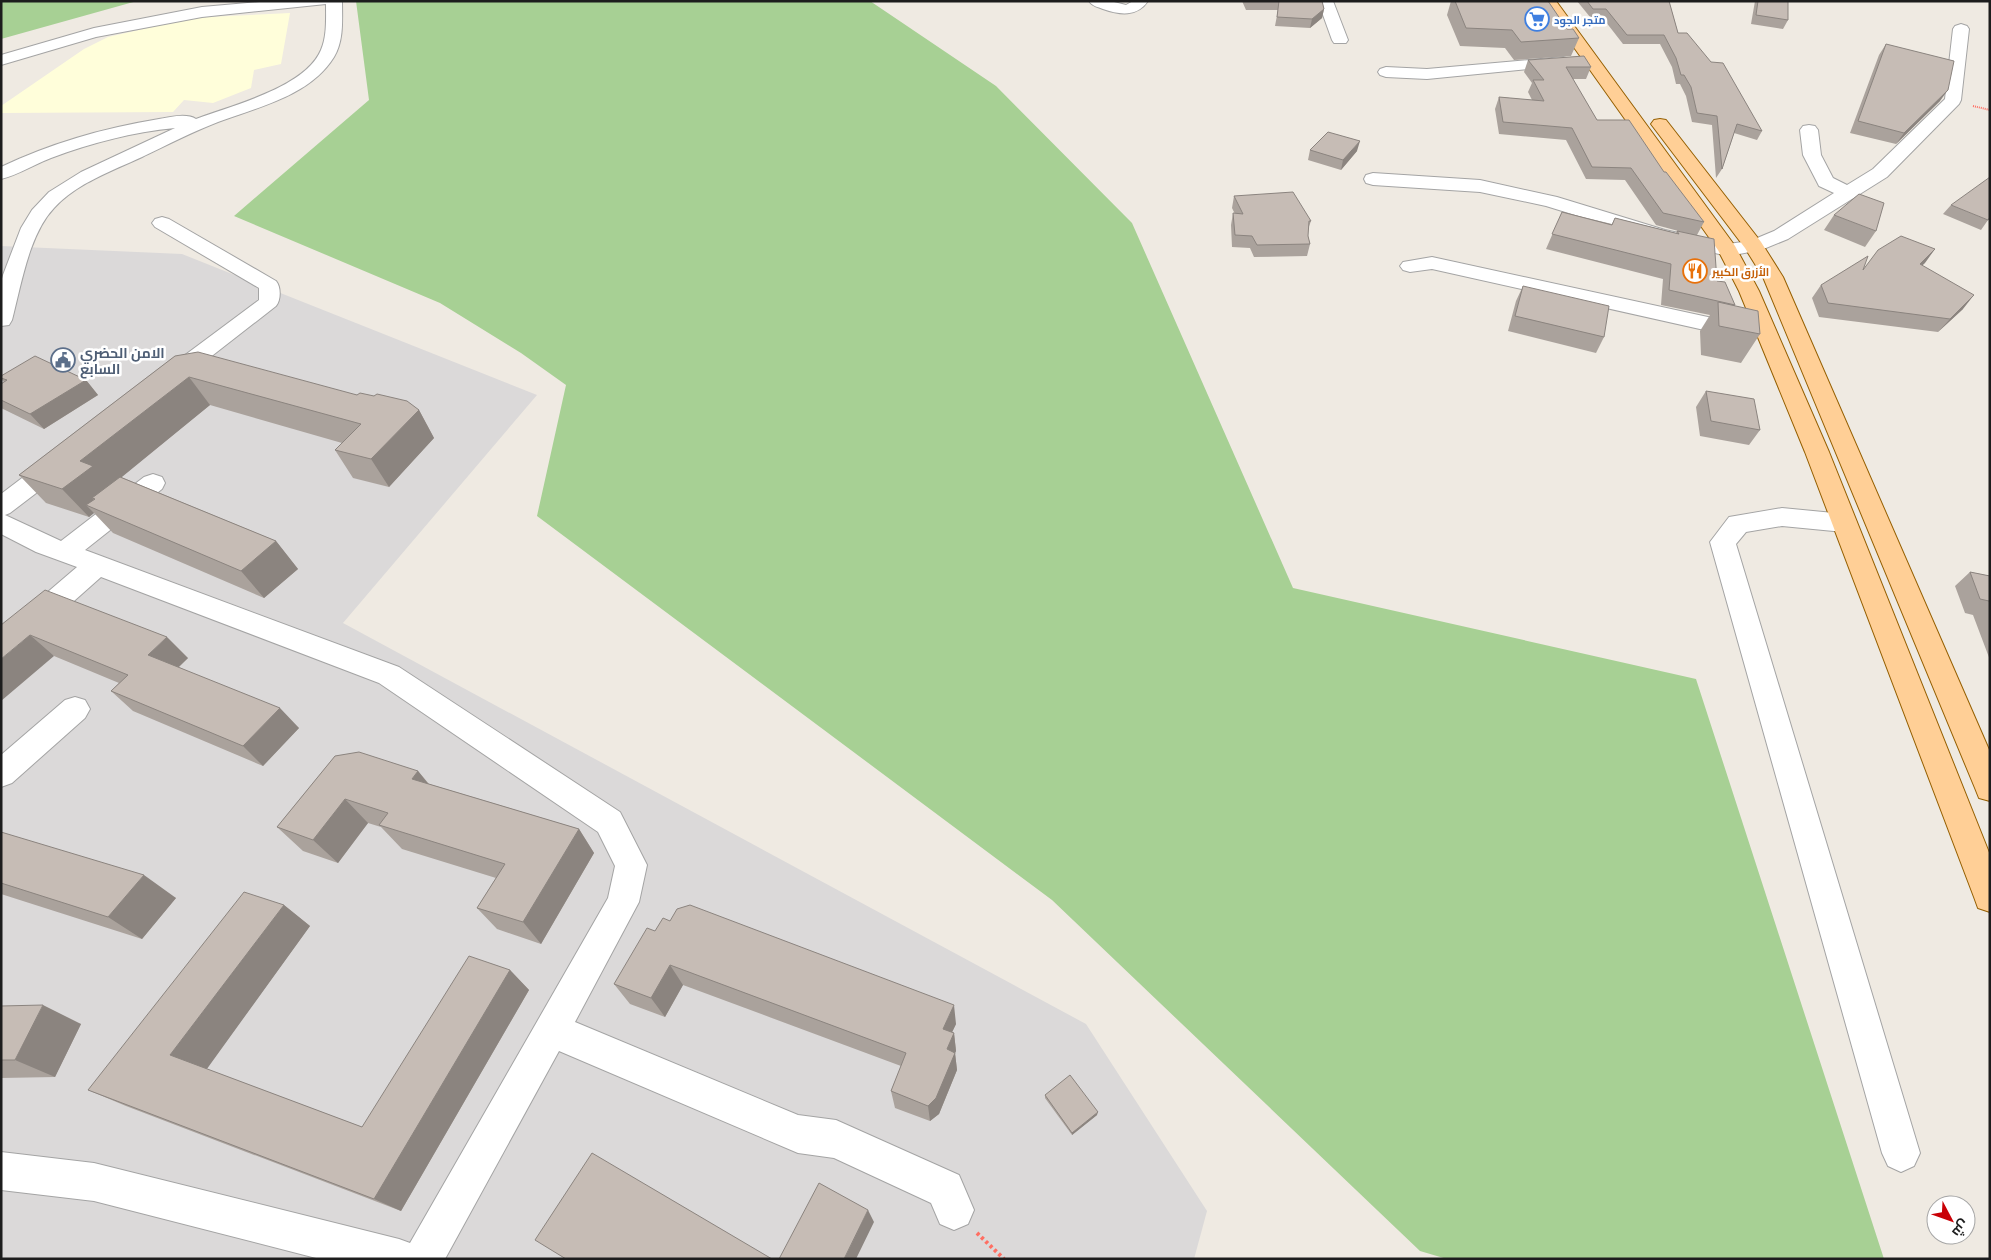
<svg xmlns="http://www.w3.org/2000/svg" width="1991" height="1260" font-family="'Golos Text',Cairo,sans-serif">
  <rect width="100%" height="100%" fill="#efeae2"/>
  <path fill="#dbd9d9" d="M 1,246 L 182,254 L 537,395 L 343,623 L 1086,1024 L 1207,1211 L 1194,1259 L 1,1259 Z"/>
  <path fill="#fffeda" d="M 290,13 L 281,64 L 254,70 L 251,88 L 213,103 L 184,100 L 173,112 L 1,113 L 1,106 L 84,49 L 108,37 L 183,20 L 207,17 Z"/>
  <path fill="#a7d094" d="M 1,1 L 137,1 L 1,39 Z
    M 356,1 L 870,1 L 996,86 L 1132,223 L 1293,588 L 1696,679 L 1884,1259 L 1447,1259 L 1420,1251 L 1052,900 L 537,516 L 566,385 L 521,353 L 440,303 L 234,216 L 369,100 Z"/>
  <g fill="none" stroke-linecap="round" stroke-linejoin="round">
    <g stroke="#a4a4a4" stroke-width="2">
      <path id="minor" d="M 270,1 L 342,1 C 342,20 344,40 334,57 C 310,96 258,107 218,122 C 192,132 167,145 142,157 C 112,171 77,183 54,208 C 29,234 21,286 12,320 L 9,325 L 1,326 L 1,282 L 3,275 L 21,228 L 32,210 L 49,192 L 81,172 L 175,128 C 133,132 91,143 51,158 C 35,164 18,175 1,179 L 1,167 C 51,143 104,128 159,119 C 170,117 187,113 196,119 C 232,105 305,88 321,50 C 327,36 326,20 326,4 L 202,17 L 96,37 L 1,65 L 1,55 L 94,28 L 202,7 Z
        M 1089,1 L 1110,1 L 1126,5 L 1133,1 L 1148,1 C 1137,17 1120,15 1103,9 C 1098,7 1092,6 1089,1 Z
        M 1318,1 L 1333,1 L 1348,40 L 1346,43 L 1334,43 L 1332,40 Z
        M 1961,24 L 1967,26 L 1969,29 L 1961,100 L 1959,104 L 1887,177 L 1788,239 L 1761,250 L 1728,256 L 1653,239 L 1546,206 L 1480,192 L 1373,185 L 1366,183 L 1364,179 L 1366,175 L 1373,173 L 1480,180 L 1557,197 L 1665,230 L 1728,244 L 1750,241 L 1774,231 L 1834,193 L 1819,186 L 1817,182 L 1803,155 L 1800,130 L 1803,126 L 1809,125 L 1815,126 L 1818,130 L 1821,155 L 1833,178 L 1847,185 L 1873,169 L 1945,99 L 1953,29 L 1955,26 Z
        M 1563,57 L 1569,59 L 1571,62 L 1569,65 L 1427,79 L 1386,77 L 1380,75 L 1378,72 L 1380,69 L 1386,67 L 1427,69 Z
        M 162,217 L 169,219 L 276,281 C 281,287 281,300 276,306 L 181,380 L 173,382 L 165,380 L 162,375 L 165,370 L 259,300 L 259,288 L 155,227 L 152,223 L 155,219 Z
        M 1432,257 L 1740,324 L 1748,326 L 1751,331 L 1748,336 L 1740,338 L 1432,269 L 1410,272 L 1403,270 L 1400,266 L 1403,262 Z
        M 60,454 L 69,456 L 72,462 L 69,468 L 10,513 L 5,515 L 61,541 L 144,477 L 153,474 L 162,477 L 165,483 L 162,489 L 85,550 L 399,667 L 620,812 L 647,865 L 639,902 L 575,1022 L 798,1115 L 836,1120 L 959,1175 L 974,1210 L 968,1224 L 954,1230 L 940,1224 L 931,1203 L 834,1158 L 798,1153 L 559,1051 L 445,1259 L 320,1259 L 94,1201 L 1,1190 L 1,1152 L 94,1163 L 399,1239 L 410,1243 L 608,898 L 615,866 L 598,832 L 379,683 L 101,577 L 11,657 L 1,660 L 1,632 L 77,567 L 36,552 L 1,534 L 1,494 L 51,456 Z
        M 1782,508 L 1844,514 L 1853,516 L 1857,523 L 1853,530 L 1844,532 L 1782,526 L 1746,532 L 1736,544 L 1920,1153 L 1914,1166 L 1901,1172 L 1888,1166 L 1882,1153 L 1710,542 L 1729,517 Z
        M 75,697 L 85,700 L 90,709 L 85,718 L 12,783 L 1,787 L 1,755 L 65,700 Z"/>
    </g>
    <g stroke="#955f00" stroke-width="2">
      <path id="major" d="M 1541,1 L 1556,1 L 1735,246 L 1759,291 L 1829,452 L 1990,855 L 1990,912 L 1978,908 L 1974,897 L 1805,452 L 1739,291 L 1718,250 Z
        M 1660,119 L 1666,120 L 1761,242 L 1783,277 L 1990,752 L 1990,801 L 1979,798 L 1975,788 L 1763,277 L 1745,248 L 1651,124 L 1654,120 Z"/>
    </g>
    <path stroke="#ff6e62" stroke-width="2" stroke-dasharray="1 1" stroke-linecap="butt" d="M 1973,106 L 1990,110"/>
    <path stroke="#ff6e62" stroke-width="4" stroke-dasharray="3 3" stroke-linecap="butt" d="M 977,1233 L 1004,1259"/>
    <use href="#minor" fill="#fff" fill-rule="evenodd"/>
    <use href="#major" fill="#ffcf96" fill-rule="evenodd"/>
  </g>
  <path fill="#aaa29c" d="M 1242,1 L 1322,1 L 1324,9 L 1322,18 L 1310,28 L 1275,26 L 1278,10 L 1246,10 Z
    M 1451,1 L 1548,1 L 1567,29 L 1579,38 L 1571,56 L 1514,60 L 1505,48 L 1460,46 L 1447,15 Z
    M 1577,1 L 1669,1 L 1678,33 L 1762,131 L 1757,140 L 1734,133 L 1722,169 L 1716,178 L 1712,125 L 1692,122 L 1686,96 L 1680,84 L 1676,84 L 1672,67 L 1660,44 L 1623,44 L 1602,17 L 1590,17 Z
    M 1755,1 L 1788,1 L 1788,20 L 1783,29 L 1751,24 Z
    M 1886,44 L 1940,101 L 1896,144 L 1850,133 L 1879,55 Z
    M 1528,60 L 1591,67 L 1586,79 L 1572,79 L 1597,120 L 1664,172 L 1704,222 L 1697,235 L 1717,281 L 1735,305 L 1735,306 L 1760,334 L 1741,363 L 1701,355 L 1700,331 L 1710,315 L 1661,305 L 1663,279 L 1546,249 L 1562,212 L 1612,224 L 1615,218 L 1676,233 L 1677,231 L 1682,232 L 1656,225 L 1625,180 L 1586,179 L 1566,140 L 1499,134 L 1495,109 L 1499,97 L 1532,100 L 1528,92 L 1532,83 L 1524,72 Z
    M 1310,150 L 1357,151 L 1341,170 L 1308,160 Z
    M 1234,196 L 1311,221 L 1308,229 L 1308,236 L 1310,244 L 1307,256 L 1254,257 L 1250,248 L 1232,247 L 1231,225 L 1233,213 L 1235,214 L 1232,208 Z
    M 1951,205 L 1988,220 L 1981,230 L 1943,214 Z
    M 1834,215 L 1876,231 L 1865,247 L 1824,230 Z
    M 1935,249 L 1922,265 L 1963,309 L 1938,332 L 1819,317 L 1812,298 L 1821,285 L 1863,270 Z
    M 1523,286 L 1604,337 L 1596,353 L 1508,331 L 1516,301 Z
    M 175,356 L 357,395 L 419,410 L 434,438 L 389,487 L 353,478 L 335,450 L 342,443 L 210,405 L 121,477 L 276,541 L 298,569 L 264,598 L 113,533 L 94,513 L 89,517 L 46,503 L 19,475 Z
    M 1,376 L 86,380 L 98,395 L 44,429 L 1,408 L 1,384 L 4,382 L 1,379 Z
    M 1706,391 L 1760,430 L 1749,445 L 1700,436 L 1696,407 Z
    M 1970,572 L 1990,576 L 1990,660 L 1973,615 L 1965,613 L 1955,586 Z
    M 1,625 L 188,658 L 179,667 L 299,728 L 263,766 L 133,711 L 111,691 L 119,683 L 54,656 Z
    M 335,756 L 418,771 L 429,784 L 579,829 L 594,853 L 541,944 L 497,929 L 477,908 L 496,878 L 402,849 L 381,827 L 368,823 L 338,863 L 303,851 L 277,827 Z
    M 1,832 L 176,898 L 142,939 L 1,894 Z
    M 284,905 L 310,926 L 206,1069 L 362,1127 L 510,970 L 529,990 L 401,1211 L 126,1106 L 88,1090 Z
    M 655,931 L 956,1024 L 952,1032 L 954,1033 L 956,1051 L 955,1053 L 957,1070 L 939,1114 L 930,1121 L 895,1108 L 891,1091 L 901,1066 L 683,985 L 665,1017 L 630,1004 L 614,984 Z
    M 1,1006 L 81,1024 L 55,1077 L 1,1078 Z
    M 1045,1095 L 1097,1115 L 1072,1135 L 1045,1098 Z"/>
  <path fill="#8b847f" d="M 1324,9 L 1322,18 L 1310,28 L 1312,19 Z
    M 1948,90 L 1940,101 L 1896,144 L 1904,133 Z
    M 1360,141 L 1357,151 L 1341,170 L 1343,160 Z
    M 1935,249 L 1925,263 L 1909,278 L 1920,264 Z
    M 1974,295 L 1963,309 L 1938,332 L 1950,319 Z
    M 189,377 L 210,405 L 95,499 L 92,498 L 101,508 L 86,505 L 94,513 L 89,517 L 62,489 L 80,461 Z
    M 86,380 L 98,395 L 44,429 L 30,414 Z
    M 419,410 L 434,438 L 389,487 L 371,459 Z
    M 276,541 L 298,569 L 264,598 L 241,571 Z
    M 30,635 L 54,656 L 1,701 L 1,659 Z
    M 167,637 L 188,658 L 170,675 L 148,655 Z
    M 280,708 L 299,728 L 263,766 L 243,746 Z
    M 418,771 L 438,796 L 412,779 Z
    M 345,799 L 368,823 L 338,863 L 313,840 Z
    M 579,829 L 594,853 L 541,944 L 523,922 Z
    M 144,875 L 176,898 L 142,939 L 108,917 Z
    M 284,905 L 310,926 L 204,1073 L 170,1055 Z
    M 670,965 L 683,985 L 665,1017 L 651,998 Z
    M 510,970 L 529,990 L 401,1211 L 374,1199 Z
    M 43,1005 L 81,1024 L 55,1077 L 15,1060 Z
    M 954,1005 L 956,1024 L 945,1047 L 943,1029 Z
    M 954,1033 L 956,1051 L 949,1067 L 947,1049 Z
    M 955,1053 L 957,1070 L 939,1114 L 930,1121 L 928,1106 Z
    M 1098,1112 L 1097,1115 L 1072,1135 L 1072,1133 Z
    M 868,1210 L 874,1222 L 856,1259 L 844,1259 Z"/>
  <path fill="#c6bcb5" stroke="#8b847f" d="M 1279,1 L 1322,1 L 1324,9 L 1312,19 L 1277,17 Z
    M 1455,1 L 1548,1 L 1567,29 L 1573,29 L 1579,38 L 1521,42 L 1512,30 L 1466,28 Z
    M 1587,1 L 1669,1 L 1678,33 L 1687,33 L 1711,62 L 1723,63 L 1762,131 L 1737,124 L 1722,169 L 1717,116 L 1697,113 L 1691,87 L 1684,75 L 1681,75 L 1676,58 L 1664,35 L 1627,35 L 1606,9 L 1593,9 Z
    M 1758,1 L 1788,1 L 1788,20 L 1756,15 Z
    M 1886,44 L 1954,61 L 1948,90 L 1904,133 L 1858,121 Z
    M 1584,56 L 1591,67 L 1566,67 L 1597,120 L 1629,120 L 1664,172 L 1666,172 L 1704,222 L 1663,213 L 1631,168 L 1592,167 L 1572,128 L 1503,122 L 1499,97 L 1544,101 L 1533,80 L 1544,80 L 1528,60 Z
    M 1328,132 L 1360,141 L 1343,160 L 1310,150 Z
    M 1990,177 L 1990,217 L 1988,220 L 1951,205 Z
    M 1293,192 L 1311,221 L 1309,221 L 1308,236 L 1310,244 L 1257,245 L 1252,236 L 1235,235 L 1233,213 L 1243,214 L 1234,196 Z
    M 1859,194 L 1884,203 L 1876,231 L 1834,215 Z
    M 1562,212 L 1612,225 L 1615,218 L 1679,234 L 1677,231 L 1714,239 L 1717,281 L 1725,282 L 1735,305 L 1669,290 L 1671,264 L 1552,234 Z
    M 1901,236 L 1935,249 L 1920,264 L 1974,295 L 1950,319 L 1828,303 L 1821,285 L 1868,256 L 1863,270 L 1878,250 Z
    M 1523,286 L 1609,306 L 1604,337 L 1515,316 Z
    M 1718,302 L 1758,311 L 1760,334 L 1719,326 Z
    M 198,352 L 357,395 L 360,393 L 374,396 L 377,394 L 407,401 L 419,410 L 371,459 L 335,450 L 361,424 L 189,377 L 80,461 L 93,466 L 62,489 L 19,475 L 175,356 Z
    M 35,356 L 86,380 L 30,414 L 1,400 L 1,384 L 7,380 L 1,378 L 1,376 Z
    M 1706,391 L 1754,399 L 1760,430 L 1711,421 Z
    M 120,477 L 276,541 L 241,571 L 86,505 L 95,499 L 92,498 Z
    M 1970,572 L 1990,576 L 1990,603 L 1989,601 L 1980,599 Z
    M 45,590 L 167,637 L 148,655 L 280,708 L 243,746 L 111,691 L 128,675 L 30,635 L 1,659 L 1,625 Z
    M 359,752 L 418,771 L 412,779 L 579,829 L 523,922 L 477,908 L 505,864 L 379,825 L 388,813 L 345,799 L 313,840 L 277,827 L 335,756 Z
    M 1,832 L 144,875 L 108,917 L 1,883 Z
    M 244,892 L 284,905 L 170,1055 L 362,1127 L 469,956 L 510,970 L 374,1199 L 88,1090 Z
    M 690,905 L 954,1005 L 943,1029 L 954,1033 L 947,1049 L 955,1053 L 936,1098 L 928,1106 L 891,1091 L 906,1053 L 670,965 L 651,998 L 614,984 L 647,928 L 655,931 L 663,918 L 670,921 L 677,909 Z
    M 43,1005 L 15,1060 L 1,1060 L 1,1006 Z
    M 1070,1075 L 1098,1112 L 1072,1133 L 1045,1095 Z
    M 592,1153 L 772,1259 L 566,1259 L 535,1240 Z
    M 819,1183 L 868,1210 L 844,1259 L 779,1259 Z"/>
  <defs>
    <g id="supermarket-ring" transform="scale(1.25)"><circle r="9.5" fill="#fff" stroke="#3f7fe0" stroke-width="1.5"/><path d="M-6-5.5h2.5l.6 2H6L4.5 2H-2.5L-4.4-4H-6ZM-1.5 3.2a1.3 1.3 0 1 0 .1 0ZM3 3.2a1.3 1.3 0 1 0 .1 0Z" fill="#3f7fe0"/></g>
    <g id="restaurant-ring" transform="scale(1.25)"><circle r="9.5" fill="#fff" stroke="#e8710a" stroke-width="1.5"/><path d="M-5-6h1v4h1v-4h1v4h1v-4h1v5L-1.5 .5V6h-2V.5L-5-1ZM5-6V6H3V1.5H1.5Q1.5-4 5-6Z" fill="#e8710a"/></g>
    <g id="civic-ring" transform="scale(1.25)"><circle r="9.5" fill="#fff" stroke="#5c6f8a" stroke-width="1.5"/><path d="M-.6-6.5H3V-4.5H.6V-3L4-1V1h2V6H-6V1h2V-1L-.6-3ZM-1.2 2.5V6h2.4V2.5Z" fill="#5c6f8a"/></g>
  </defs>
  <g fill-rule="evenodd">
    <use href="#supermarket-ring" x="1537" y="19"/>
    <use href="#restaurant-ring" x="1695" y="271"/>
    <use href="#civic-ring" x="63" y="360"/>
  </g>
  <g text-anchor="middle" dominant-baseline="central" stroke-width="5" stroke-linejoin="round" paint-order="stroke">
    <g font-size="11" font-weight="bold" fill="#366cbe" stroke="#fff" text-anchor="start">
      <text x="1554" y="19">متجر الجود</text>
    </g>
    <g font-size="11" font-weight="bold" fill="#c56008" stroke="#fff" text-anchor="start">
      <text x="1712" y="271">الأزرق الكبير</text>
    </g>
    <g font-size="14" font-weight="bold" fill="#4e5e75" stroke="#fff" text-anchor="start">
      <text x="80" y="352">الامن الحضري<tspan x="80" dy="16">السابع</tspan></text>
    </g>
  </g>
  <rect width="1991" height="1260" fill="none" stroke="#1d1d1d" stroke-width="5"/>
  <g transform="translate(1951 1220) rotate(131)"><circle r="24" fill="#ffffff" stroke="#a5a5a5"/>
  <path d="M0-4L9 19L0 12L-9 19Z" fill="#c90006"/>
  <text y="-8" font-size="14" font-weight="bold" text-anchor="middle" fill="#1d1d1d">ش</text>
  </g>
</svg>
